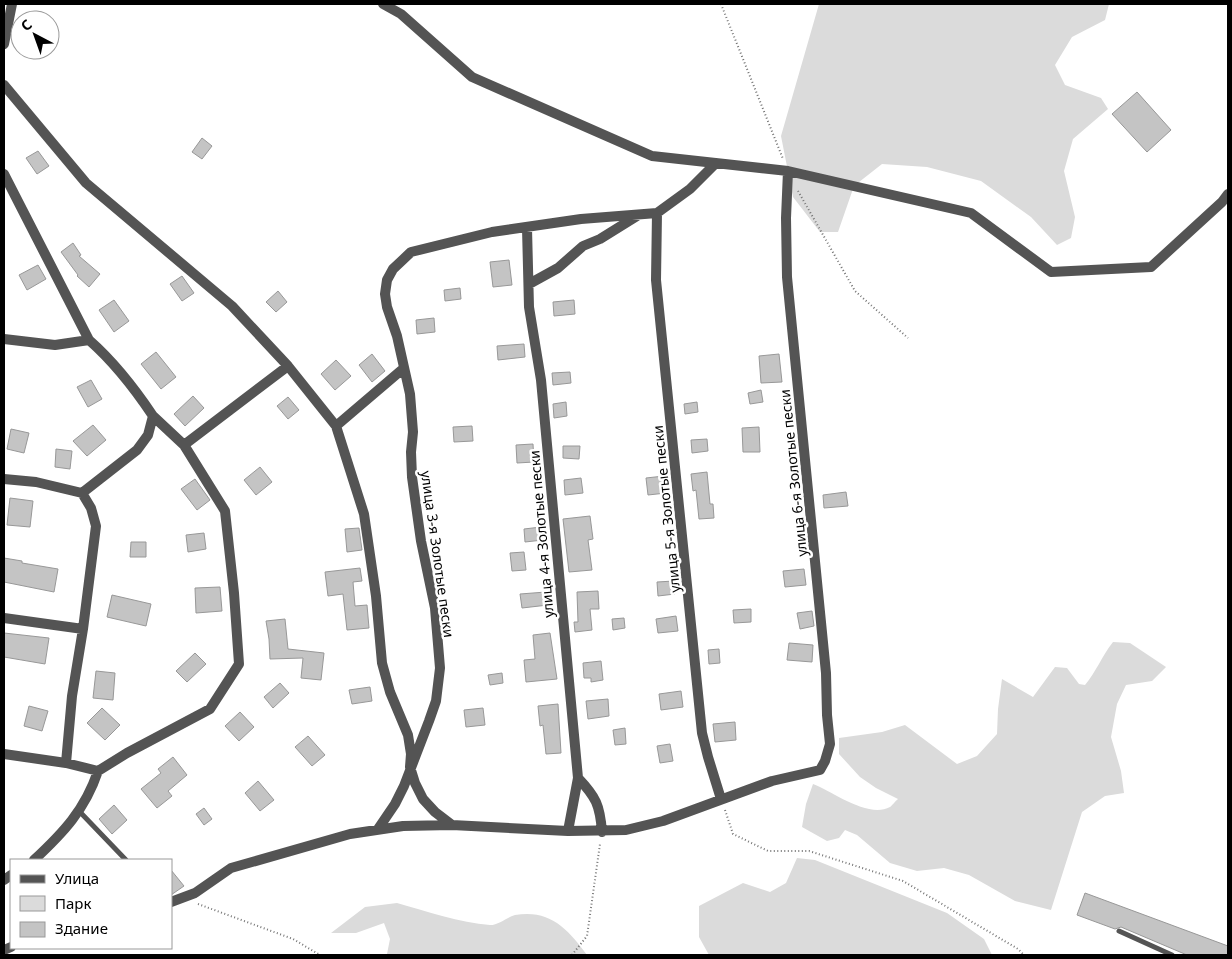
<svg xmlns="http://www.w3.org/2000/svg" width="1232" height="959" font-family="'Noto Sans',sans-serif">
  <rect width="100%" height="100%" fill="#fff"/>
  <path fill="#dbdbdb" d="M 819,4 L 1109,4 L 1105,20 L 1072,37 L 1055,65 L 1065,85 L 1101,98 L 1108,109 L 1073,139 L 1064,171 L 1075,217 L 1071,238 L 1057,245 L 1031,217 L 981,181 L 927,167 L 882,164 L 854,186 L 838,232 L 820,232 L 793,197 L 781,136 Z
    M 1113,642 L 1130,643 L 1166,667 L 1152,681 L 1126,685 L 1117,704 L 1111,737 L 1121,771 L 1124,793 L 1105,796 L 1082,812 L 1051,910 L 1015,901 L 969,875 L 944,868 L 917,871 L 890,863 L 857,835 L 845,830 L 839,838 L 827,841 L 802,827 L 806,804 L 813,784 C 832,791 868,819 890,807 C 892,806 895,801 898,799 L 876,788 L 860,777 L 839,754 L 839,738 L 882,732 L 905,725 L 957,764 L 977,756 L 997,734 L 998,709 L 1002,679 L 1033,697 L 1055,667 L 1067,668 L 1079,684 L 1085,685 C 1096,672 1102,656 1113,642 Z
    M 797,858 L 815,860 L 947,913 L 984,939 L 992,955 L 709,955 L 699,937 L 699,906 L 743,883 L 770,892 L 786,883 Z
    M 397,903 C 426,911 460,923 490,925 C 499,925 507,917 515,915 C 550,909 568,929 587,955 L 389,955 L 387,954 L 390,939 L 384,923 L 356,933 L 331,933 L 365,907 Z"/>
  <path fill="#c4c4c4" stroke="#989898" d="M 1137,92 L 1171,130 L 1147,152 L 1112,114 Z
    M 202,138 L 212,146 L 202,159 L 192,152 Z
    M 38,151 L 49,166 L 37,174 L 26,158 Z
    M 73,243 L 81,255 L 79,256 L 100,274 L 89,287 L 77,276 L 78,275 L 61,252 Z
    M 509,260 L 512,285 L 493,287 L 490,262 Z
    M 38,265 L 46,279 L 27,290 L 19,275 Z
    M 182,276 L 194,293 L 182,301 L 170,284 Z
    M 460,288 L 461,299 L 445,301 L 444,290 Z
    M 278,291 L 287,302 L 276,312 L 266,302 Z
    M 114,300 L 129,321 L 114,332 L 99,310 Z
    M 574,300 L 575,314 L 554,316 L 553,302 Z
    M 434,318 L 435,332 L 417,334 L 416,320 Z
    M 524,344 L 525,357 L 498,360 L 497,346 Z
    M 156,352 L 176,377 L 161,389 L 141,364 Z
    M 372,354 L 385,371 L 372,382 L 359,365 Z
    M 779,354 L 782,382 L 761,383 L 759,356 Z
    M 336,360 L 351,376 L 335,390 L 321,374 Z
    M 570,372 L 571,383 L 553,385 L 552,373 Z
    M 91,380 L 102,399 L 88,407 L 77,387 Z
    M 761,390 L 763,402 L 750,404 L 748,393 Z
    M 193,396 L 204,408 L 185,426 L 174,414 Z
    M 288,397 L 299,410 L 288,419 L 277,406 Z
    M 566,402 L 567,416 L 554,418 L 553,404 Z
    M 697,402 L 698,412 L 685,414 L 684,404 Z
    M 93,425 L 106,440 L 87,456 L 73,441 Z
    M 472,426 L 473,441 L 454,442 L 453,427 Z
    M 759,427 L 760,452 L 743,452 L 742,428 Z
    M 11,429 L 29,433 L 24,453 L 7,449 Z
    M 707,439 L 708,451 L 692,453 L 691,440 Z
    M 533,444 L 534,462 L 517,463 L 516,445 Z
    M 563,446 L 580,446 L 579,459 L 563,458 Z
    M 56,449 L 72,451 L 70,469 L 55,467 Z
    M 260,467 L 272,482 L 256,495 L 244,480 Z
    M 707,472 L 710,504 L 713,504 L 714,518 L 699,519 L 696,490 L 693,491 L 691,474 Z
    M 664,476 L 666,493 L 648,495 L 646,478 Z
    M 581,478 L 583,493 L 565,495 L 564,480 Z
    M 195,479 L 210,500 L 197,510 L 181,489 Z
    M 846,492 L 848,506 L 824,508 L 823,495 Z
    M 10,498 L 33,501 L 30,527 L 7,525 Z
    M 590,516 L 593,539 L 588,540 L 592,570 L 569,572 L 563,519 Z
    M 541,527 L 543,540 L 525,542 L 524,529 Z
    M 359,528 L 362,550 L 347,552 L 345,529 Z
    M 204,533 L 206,549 L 188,552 L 186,535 Z
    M 131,542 L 146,542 L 146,557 L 130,557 Z
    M 524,552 L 526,570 L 512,571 L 510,553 Z
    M 4,558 L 22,561 L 22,563 L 58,569 L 54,592 L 4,582 Z
    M 360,568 L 362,581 L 353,582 L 355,606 L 367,605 L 369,628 L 347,630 L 343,594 L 328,596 L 325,572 Z
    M 804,569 L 806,585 L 785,587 L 783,571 Z
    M 674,581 L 675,594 L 658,596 L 657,582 Z
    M 220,587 L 222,611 L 196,613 L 195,588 Z
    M 598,591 L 599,609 L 590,609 L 592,630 L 575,632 L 574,622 L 578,622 L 577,592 Z
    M 546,592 L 548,605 L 522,608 L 520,594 Z
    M 112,595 L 151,604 L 146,626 L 107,617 Z
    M 751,609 L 751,622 L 734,623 L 733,610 Z
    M 812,611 L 814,626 L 800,629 L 797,613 Z
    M 676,616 L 678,631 L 658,633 L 656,619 Z
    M 624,618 L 625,628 L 613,630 L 612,619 Z
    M 285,619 L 288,649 L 324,653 L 321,680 L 301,678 L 303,658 L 270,659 L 269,639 L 266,621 Z
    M 4,633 L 49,638 L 45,664 L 4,657 Z
    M 550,633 L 557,679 L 526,682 L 524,660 L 535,659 L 533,635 Z
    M 789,643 L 813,645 L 812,662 L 787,660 Z
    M 719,649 L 720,663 L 709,664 L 708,650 Z
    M 195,653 L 206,664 L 187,682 L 176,671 Z
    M 601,661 L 603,680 L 591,682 L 591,678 L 584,678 L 583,663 Z
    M 96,671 L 115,673 L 113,700 L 93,698 Z
    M 502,673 L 503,683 L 490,685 L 488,675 Z
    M 280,683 L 289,693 L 273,708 L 264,697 Z
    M 370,687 L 372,701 L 352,704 L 349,690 Z
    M 681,691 L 683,707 L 661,710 L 659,694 Z
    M 608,699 L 609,716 L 588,719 L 586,701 Z
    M 558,704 L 561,753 L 546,754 L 543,725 L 540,726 L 538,706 Z
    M 29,706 L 48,711 L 42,731 L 24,726 Z
    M 102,708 L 120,725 L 105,740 L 87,723 Z
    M 483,708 L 485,725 L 466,727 L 464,710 Z
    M 240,712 L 254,727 L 239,741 L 225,726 Z
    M 735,722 L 736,740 L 715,742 L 713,724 Z
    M 625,728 L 626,744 L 615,745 L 613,730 Z
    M 308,736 L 325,755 L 312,766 L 295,747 Z
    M 670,744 L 673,761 L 660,763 L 657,746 Z
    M 173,757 L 187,775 L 168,791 L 172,796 L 157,808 L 141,789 L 161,773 L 158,769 Z
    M 258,781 L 274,800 L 260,811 L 245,793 Z
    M 114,805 L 127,820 L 112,834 L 99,819 Z
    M 204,808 L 212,819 L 204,825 L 196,814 Z
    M 171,870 L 184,886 L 171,895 Z
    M 1085,893 L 1228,946 L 1228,955 L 1187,955 L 1121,927 L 1115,929 L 1077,915 Z"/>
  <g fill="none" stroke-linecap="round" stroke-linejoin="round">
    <path stroke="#767676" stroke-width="2" stroke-dasharray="1 2.5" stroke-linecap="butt" d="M 721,4 L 783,159
      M 798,191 L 855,291 L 908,338
      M 725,810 L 733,834 L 768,851 L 809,851 L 903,881 L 1018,949 L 1024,955
      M 198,904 L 293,939 L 320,955
      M 572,955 L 587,936 L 600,844"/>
    <path stroke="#545454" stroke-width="5" d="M 79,811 L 126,860
      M 1119,931 L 1172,955"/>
    <path stroke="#545454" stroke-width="10" d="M 383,4 L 401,14 L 472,77 L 652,156 L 788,171 L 971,213 L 1051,272 L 1151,267 L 1222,202 L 1228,194
      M 4,44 L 12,4
      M 4,85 L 86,183 L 232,306 L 288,366 L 336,426 L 364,514 L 376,596 L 382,663 L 390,692 L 408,735 L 411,754 L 410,767 L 415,783 L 423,799 L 435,812 L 452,825 L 568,831 L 626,830 L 663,821 L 772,781 L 820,770 L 825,761 L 830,744 L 827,715 L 826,673 L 787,277 L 786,218 L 788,171
      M 4,174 L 89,340
      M 657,213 L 656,280 L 702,733 L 708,757 L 721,799
      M 527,228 L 529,307 L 541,380 L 578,778 C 596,797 600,805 602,832
      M 529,284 L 558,268 L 583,246 L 600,239 L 637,216
      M 4,339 L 55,345 L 89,340 C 114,362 135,389 153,416 L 148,435 L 137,450 L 82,493
      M 336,426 L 404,368
      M 184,445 L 288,366
      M 4,479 L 36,482 L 82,493 L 91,508 L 96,526 L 83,629 L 72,696 L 66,763
      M 4,618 L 83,629
      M 4,754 L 66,763 L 98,771 L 127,753 L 210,709 L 239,664 L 234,593 L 225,511 L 184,445 L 153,416
      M 378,829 L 395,804 L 404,786 L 429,721 L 436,701 L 440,668 L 435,608 L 421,541 L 412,477 L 411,452 L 413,432 L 410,394 L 397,336 L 387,307 L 385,294 L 387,280 L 393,269 L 411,252 L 492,232 L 581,219 L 657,213 L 690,189 L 716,163
      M 568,831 L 578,778
      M 34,860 C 63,833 85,810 98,771
      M 4,880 L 11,875
      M 171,902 L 195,893 L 231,868 L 350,834 L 403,826 L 452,825
      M 4,950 L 11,947"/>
  </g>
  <g text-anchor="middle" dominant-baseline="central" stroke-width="5" stroke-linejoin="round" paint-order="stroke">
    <g font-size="14" fill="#000" stroke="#fff">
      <text transform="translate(793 473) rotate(-96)">улица 6-я Золотые пески</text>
      <text transform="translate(666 509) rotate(-96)">улица 5-я Золотые пески</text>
      <text transform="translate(541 534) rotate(-95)">улица 4-я Золотые пески</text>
      <text transform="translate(438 554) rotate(82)">улица 3-я Золотые пески</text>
    </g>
  </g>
  <rect width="1232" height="959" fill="none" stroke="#000000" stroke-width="10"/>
  <rect x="10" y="859" width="162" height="90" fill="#ffffff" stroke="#999999"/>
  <rect x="20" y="875" width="25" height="8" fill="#545454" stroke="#999999"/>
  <text x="55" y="884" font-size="15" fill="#000000">Улица</text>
  <rect x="20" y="896" width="25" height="15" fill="#dbdbdb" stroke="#999999"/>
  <text x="55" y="909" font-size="15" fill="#000000">Парк</text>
  <rect x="20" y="922" width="25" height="15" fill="#c4c4c4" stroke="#999999"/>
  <text x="55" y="934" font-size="15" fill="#000000">Здание</text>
  <g transform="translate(35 35) rotate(319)"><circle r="24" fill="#ffffff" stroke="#999999"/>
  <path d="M0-4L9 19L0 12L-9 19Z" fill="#000000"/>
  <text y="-8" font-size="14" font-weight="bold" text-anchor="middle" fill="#000000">С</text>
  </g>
</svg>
